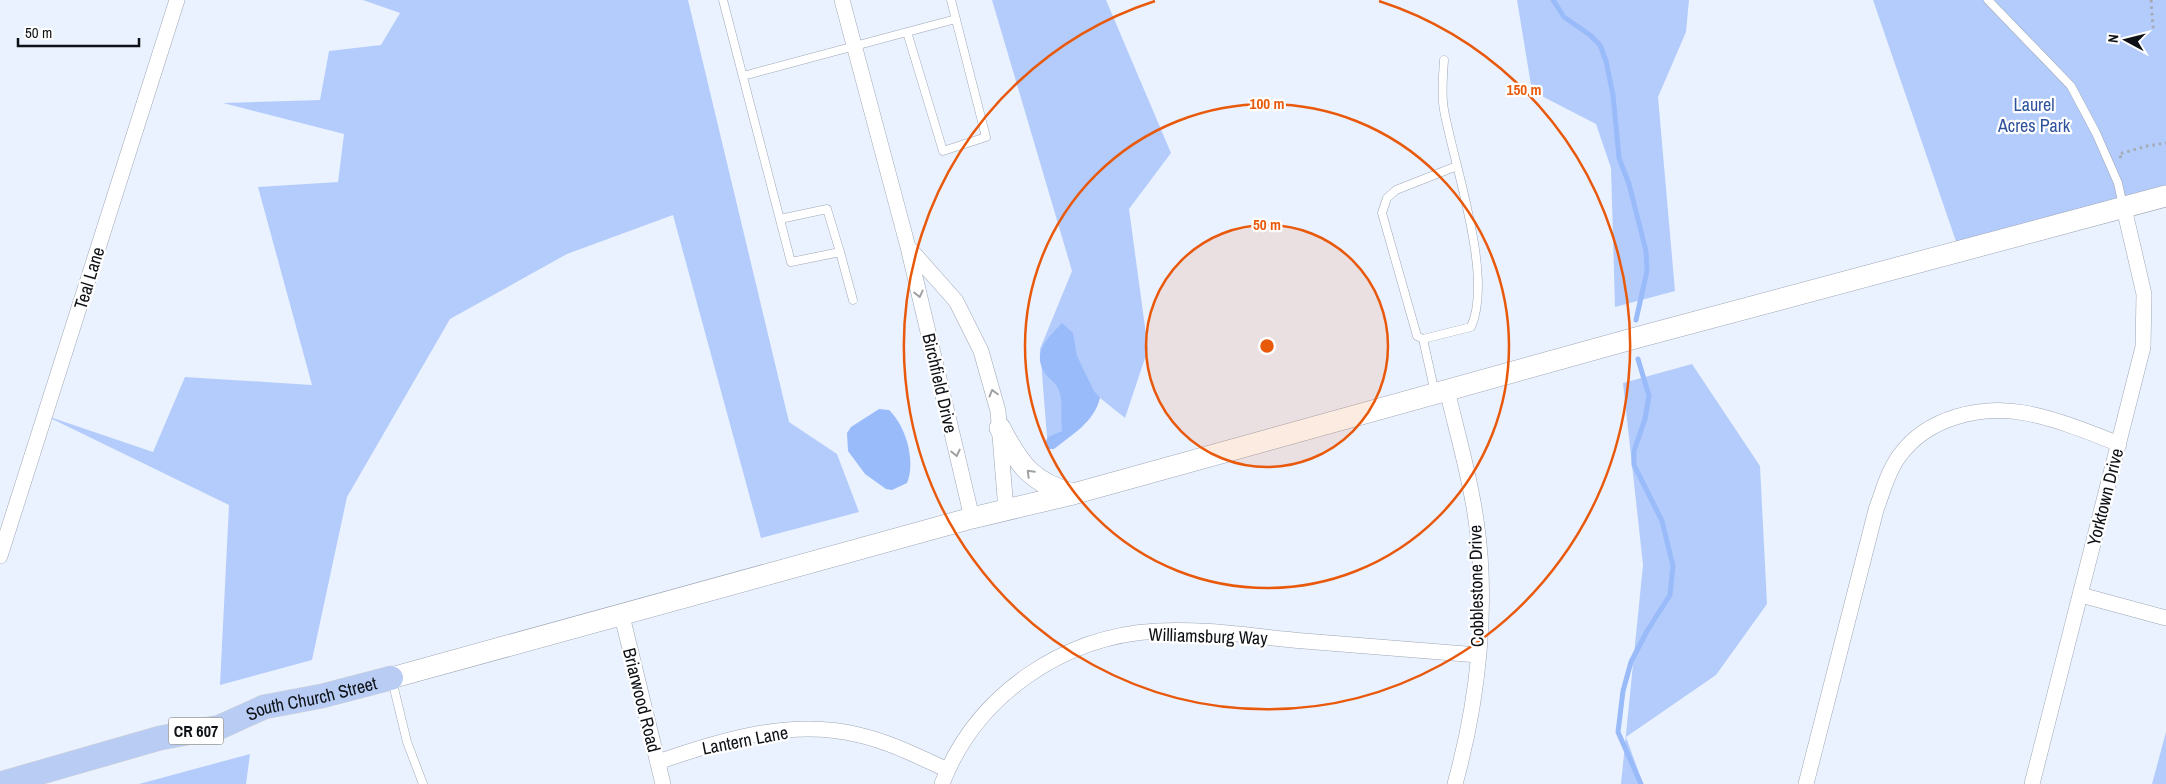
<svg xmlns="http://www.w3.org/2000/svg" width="2166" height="784" font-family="'Archivo Narrow',sans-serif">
  <rect width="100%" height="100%" fill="#ebf2ff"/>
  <path fill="#b4ccfb" d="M 363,0 L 688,0 L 789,422 L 837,454 L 859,512 L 761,538 L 673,215 L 567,254 L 450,319 L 347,497 L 312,660 L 220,685 L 229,505 L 44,415 L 153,452 L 185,377 L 312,385 L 258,187 L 338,182 L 344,134 L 223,103 L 320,100 L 329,51 L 381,45 L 400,13 Z
    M 992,0 L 1106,0 L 1171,153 L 1129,209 L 1148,349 L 1125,418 L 1100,398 L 1048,449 L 1040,349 L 1072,271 Z
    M 1517,0 L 1689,0 L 1686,32 L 1658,97 L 1675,291 L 1615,307 L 1611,168 L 1596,124 L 1532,91 Z
    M 1873,0 L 2166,0 L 2166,197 L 1960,253 Z
    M 1692,364 L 1760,466 L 1767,604 L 1716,675 L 1626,737 L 1643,784 L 1621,784 L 1643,565 L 1623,383 Z
    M 2166,732 L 2166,784 L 2152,784 Z
    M 250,754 L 246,784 L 139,784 Z"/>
  <path fill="#9abbfa" d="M 1062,323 L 1073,333 L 1077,356 L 1094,391 L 1100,398 C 1094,422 1073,434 1054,449 L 1048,449 L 1046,441 L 1048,437 L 1062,431 C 1060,417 1064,402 1058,388 C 1054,381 1046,377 1043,370 C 1033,350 1049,337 1062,323 Z
    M 879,409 L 889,410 C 906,426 916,461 907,483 L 892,490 L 886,489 L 865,474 L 848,451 L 847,433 L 851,427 Z"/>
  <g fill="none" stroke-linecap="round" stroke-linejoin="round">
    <path stroke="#9abbfa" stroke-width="5" d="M 1553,0 L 1564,17 L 1590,35 L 1600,45 L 1606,61 L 1613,95 L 1619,158 L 1629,184 L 1646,251 L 1647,271 L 1636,320
      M 1638,359 L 1649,396 L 1645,419 L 1634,451 L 1634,465 L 1662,521 L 1673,566 L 1670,595 L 1647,631 L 1631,662 L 1623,691 L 1618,732 L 1641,784"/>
    <g stroke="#9ea6b5" stroke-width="9">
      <path id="service" d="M 723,0 L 791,262 L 840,252 L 853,300
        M 1988,0 L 2071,86 L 2096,133 L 2118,183 L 2123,206
        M 907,32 L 956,19
        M 1444,60 C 1443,76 1441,94 1444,110 C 1454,165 1494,277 1471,327 L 1423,339 L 1417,336 L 1382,213 L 1387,198 L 1396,190 L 1457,166
        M 743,76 L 907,32 L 943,151 L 986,137 L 951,0
        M 780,219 L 827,209 L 840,252
        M 1423,339 L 1435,393
        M 392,680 L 407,742 L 423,784"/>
    </g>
    <g stroke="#9ea6b5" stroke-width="16">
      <path id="minor" d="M 842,0 L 908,247 L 972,518
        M 909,248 L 956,301 L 981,351 L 998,411 L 1006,510
        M 1447,390 C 1457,433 1470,476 1476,520 C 1489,605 1478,701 1455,784
        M 0,556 L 177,0
        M 2081,595 L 2166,618
        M 622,616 L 663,784
        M 658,762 C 721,740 792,718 859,735 C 890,742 919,757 948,770
        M 942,784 C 976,695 1063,636 1157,631 C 1206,628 1256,637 1304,641 C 1362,646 1420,650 1478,655
        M 1806,784 L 1876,510 C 1883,491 1888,471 1900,455 C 1928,417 1981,405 2025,413 C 2057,419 2089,432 2119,444
        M 2032,784 L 2143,347 L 2144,294 L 2124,208"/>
    </g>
    <g stroke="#9ea6b5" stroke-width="22">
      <path id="secondary" d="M 1000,428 C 1019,465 1032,483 1073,494
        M 391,678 L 972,518 L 1073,494 L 1639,337 L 2166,196"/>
    </g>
    <g stroke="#d4d4d5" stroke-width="25">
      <g id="primary">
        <path id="s1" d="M 0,784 L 160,738 L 220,727 L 264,707 L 322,696 L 391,678"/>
      </g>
    </g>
    <path stroke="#a5abb5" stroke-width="3" stroke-dasharray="2.5 4" stroke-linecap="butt" d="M 2151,0 L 2153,27 L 2158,27
      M 2121,158 L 2119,154 L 2147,146 L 2166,143"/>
    <use href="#service" stroke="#fff" stroke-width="8"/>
    <use href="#minor" stroke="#fff" stroke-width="15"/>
    <use href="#secondary" stroke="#fff" stroke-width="21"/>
    <use href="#primary" stroke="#b8ccf4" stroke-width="24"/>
  </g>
  <defs><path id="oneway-chevron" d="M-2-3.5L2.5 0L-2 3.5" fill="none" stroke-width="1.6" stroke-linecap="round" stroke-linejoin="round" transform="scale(1.25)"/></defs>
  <g stroke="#9fa0a2">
    <use href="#oneway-chevron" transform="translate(919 294) rotate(77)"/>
    <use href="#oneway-chevron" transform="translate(993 393) rotate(-105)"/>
    <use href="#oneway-chevron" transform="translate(956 453) rotate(77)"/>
    <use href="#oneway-chevron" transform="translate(1030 473) rotate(-135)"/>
  </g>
  <circle cx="1267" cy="346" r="121" fill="#e8590c" fill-opacity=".12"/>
  <g fill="none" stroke="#e8590c" stroke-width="2.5">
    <circle cx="1267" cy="346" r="121"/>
    <circle cx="1267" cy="346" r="242"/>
    <path d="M1379 1A363 363 0 1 1 1155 1"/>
  </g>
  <g text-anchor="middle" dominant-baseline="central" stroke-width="4.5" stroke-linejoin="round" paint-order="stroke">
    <rect fill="#fff" stroke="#56585c" stroke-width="1" x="168.5" y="717.5" width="55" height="27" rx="4"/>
    <g font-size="16" font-weight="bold" fill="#0e1116">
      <text x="196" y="731">CR 607</text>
    </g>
    <g font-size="18" fill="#2f529c" stroke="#fff">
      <text x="2034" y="104">Laurel<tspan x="2034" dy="21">Acres Park</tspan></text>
    </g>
    <g font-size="18" fill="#0e1116" stroke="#fff">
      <text transform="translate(89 278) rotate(-73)">Teal Lane</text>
      <text transform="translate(940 383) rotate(77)">Birchfield Drive</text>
      <text transform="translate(2105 497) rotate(-76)">Yorktown Drive</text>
      <text transform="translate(1476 586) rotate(-91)">Cobblestone Drive</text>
      <text transform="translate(1208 636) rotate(2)">Williamsburg Way</text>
      <text stroke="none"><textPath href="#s1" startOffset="324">South Church Street</textPath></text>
      <text transform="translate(642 700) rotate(76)">Briarwood Road</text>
      <text transform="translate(745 740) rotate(-11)">Lantern Lane</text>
    </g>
  </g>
  <circle cx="1267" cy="346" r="8" fill="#e8590c" stroke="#fff" stroke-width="2.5"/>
  <g font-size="15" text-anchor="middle" font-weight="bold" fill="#e8590c" stroke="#fff" stroke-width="4.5" stroke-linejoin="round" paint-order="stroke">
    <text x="1524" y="95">150 m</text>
    <text x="1267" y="109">100 m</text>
    <text x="1267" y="230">50 m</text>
  </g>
  <g transform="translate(2126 40) rotate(277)" stroke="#ffffff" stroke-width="4" paint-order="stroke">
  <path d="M0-4L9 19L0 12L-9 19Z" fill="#0e1116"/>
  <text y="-8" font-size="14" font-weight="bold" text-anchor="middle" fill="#0e1116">N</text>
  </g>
  <path d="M18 38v8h121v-8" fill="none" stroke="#0e1116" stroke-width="2.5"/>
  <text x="25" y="38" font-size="15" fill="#0e1116" stroke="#ffffff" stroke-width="4" paint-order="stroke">50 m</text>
</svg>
